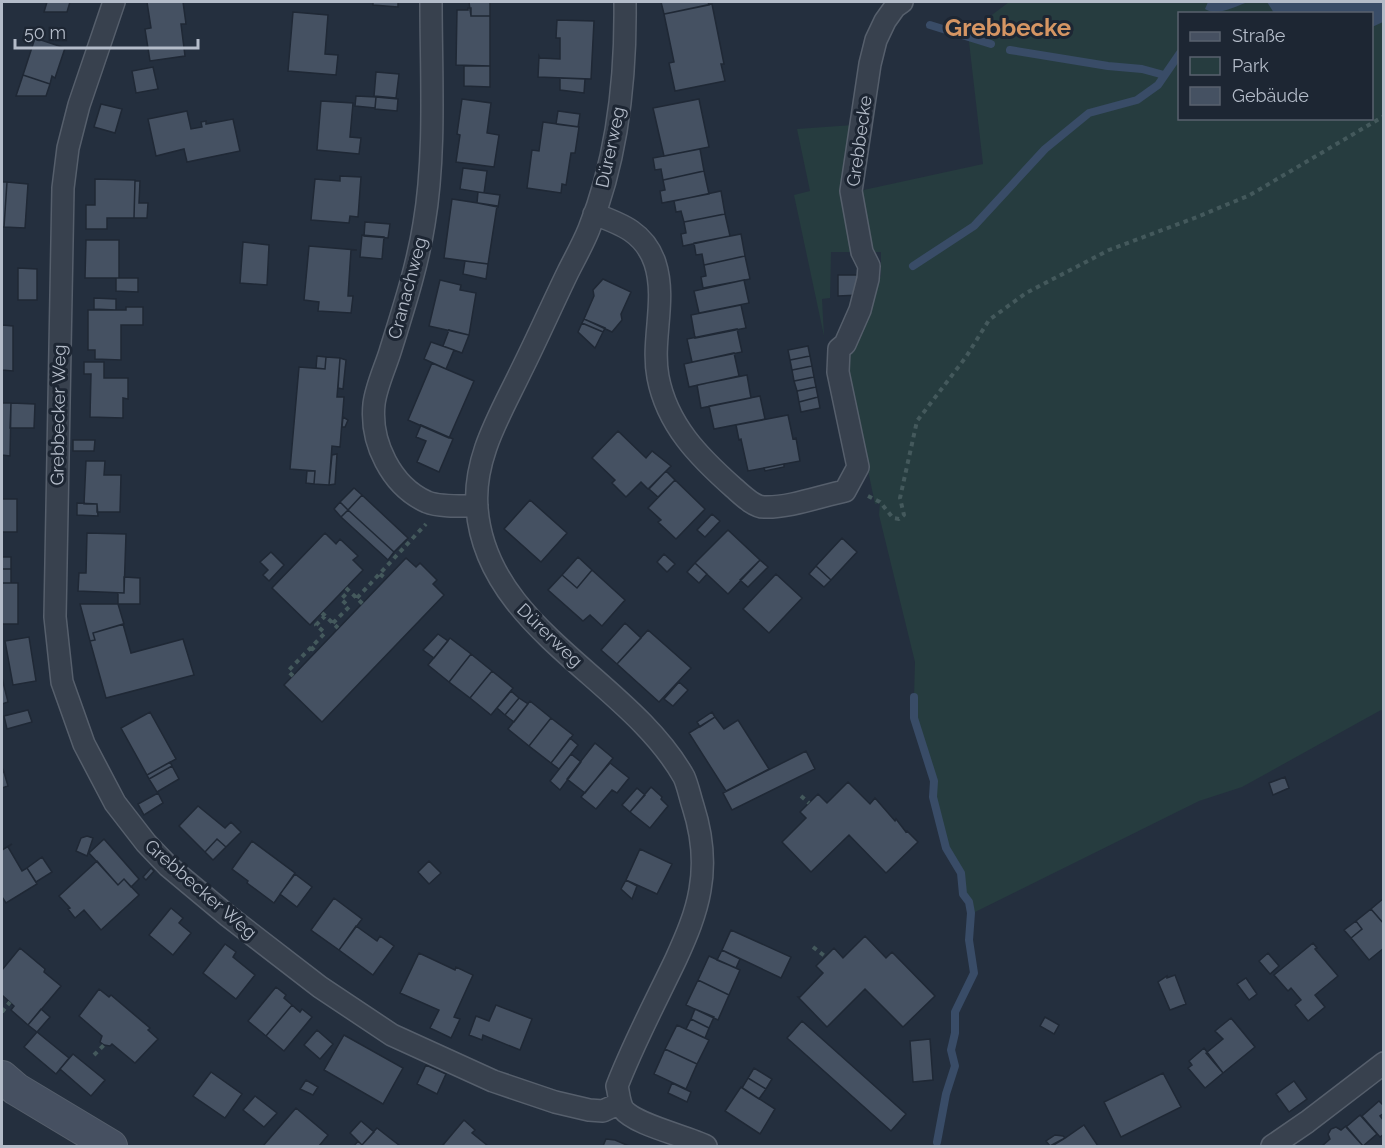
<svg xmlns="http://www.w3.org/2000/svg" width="1385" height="1148" font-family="Raleway,sans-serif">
  <rect width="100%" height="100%" fill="#242f3e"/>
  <path fill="#263c3f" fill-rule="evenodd" d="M 1009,2 L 1383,2 L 1383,711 L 1381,710 L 1242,787 L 1199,801 L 973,913 L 971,902 L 964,894 L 963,873 L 947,848 L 935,796 L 935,780 L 919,731 L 916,697 L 914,697 L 915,662 L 879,515 L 880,503 L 875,504 L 846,364 L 881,275 L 881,252 L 872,252 L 859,191 L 983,164 L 968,33 ZM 1180,14 L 1372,14 L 1372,118 L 1180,118 Z
    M 853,125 L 840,191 L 851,252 L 831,252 L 830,298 L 822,299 L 824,336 L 794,195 L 810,191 L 797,129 Z"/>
  <path fill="#394c67" d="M 1208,2 L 1248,2 C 1236,6 1217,17 1205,9 Z
    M 1267,2 L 1383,2 L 1383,22 L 1372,27 L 1372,14 L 1274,13 Z"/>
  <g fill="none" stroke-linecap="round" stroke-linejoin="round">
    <path stroke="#394c67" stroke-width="8" d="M 930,25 L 991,44
      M 1010,50 L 1108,66 L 1142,69 L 1164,75
      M 913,266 L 974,226 L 1045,149 L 1089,113 L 1137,100 L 1158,85 L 1180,53
      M 914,697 L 914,718 L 934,781 L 933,797 L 946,848 L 961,873 L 963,894 L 969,902 L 971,913 L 969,940 L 974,973 L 955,1012 L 955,1033 L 951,1050 L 955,1066 L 946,1094 L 937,1142"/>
  </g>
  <path fill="#455162" stroke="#1f2835" stroke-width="1.5" d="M 47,2 L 70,2 L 67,12 L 44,12 Z
    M 147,2 L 183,2 L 186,24 L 181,24 L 185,56 L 150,61 L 145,29 L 151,28 Z
    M 373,2 L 398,2 L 398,7 L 373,5 Z
    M 469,2 L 490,2 L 490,16 L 471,16 Z
    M 661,2 L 708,2 L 709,5 L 664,14 Z
    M 712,4 L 724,64 L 721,64 L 725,81 L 675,91 L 669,63 L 674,62 L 664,14 Z
    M 468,8 L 471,8 L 471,16 L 490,16 L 490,66 L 456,65 L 457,10 L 468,10 Z
    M 293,12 L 328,15 L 325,54 L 338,55 L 336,75 L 288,71 Z
    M 557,20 L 594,21 L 591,79 L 538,77 L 539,56 L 540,58 L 560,59 L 560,38 L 556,38 Z
    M 35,38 L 65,48 L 55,78 L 52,76 L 50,84 L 23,75 Z
    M 464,66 L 490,66 L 490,87 L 464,86 Z
    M 153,67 L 158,89 L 136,93 L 132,71 Z
    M 376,72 L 399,74 L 396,98 L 374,96 Z
    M 23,75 L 50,84 L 46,96 L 16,96 Z
    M 560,78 L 585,79 L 584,93 L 560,90 Z
    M 356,96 L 376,97 L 375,108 L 355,106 Z
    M 376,97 L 398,99 L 397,111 L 375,109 Z
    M 462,99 L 491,103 L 487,133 L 499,135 L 494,167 L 456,162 L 460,135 L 457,134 Z
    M 699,99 L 709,147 L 664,156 L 653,108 Z
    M 321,101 L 353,103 L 350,137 L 361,138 L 359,154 L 317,150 Z
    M 101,104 L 122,109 L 115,133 L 94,127 Z
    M 187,111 L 191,129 L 202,127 L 201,122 L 206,121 L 206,124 L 233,119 L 240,151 L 187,162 L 184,149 L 156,156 L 148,119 Z
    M 558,111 L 580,114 L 578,127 L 556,124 Z
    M 543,122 L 579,127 L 575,153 L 571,153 L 566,185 L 562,184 L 561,193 L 527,188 L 532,150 L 539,151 Z
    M 700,149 L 704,171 L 663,180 L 661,169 L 655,170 L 653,158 Z
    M 463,168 L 487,171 L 484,193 L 460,189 Z
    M 704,171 L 709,194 L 662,203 L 660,191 L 665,190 L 663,180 Z
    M 340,176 L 361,177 L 358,217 L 350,216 L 349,223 L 311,220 L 315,179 L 340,181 Z
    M 95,179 L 135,180 L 134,218 L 107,218 L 107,229 L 86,229 L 86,205 L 95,205 Z
    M 135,181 L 140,181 L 139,203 L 148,203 L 147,218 L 134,218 Z
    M 2,182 L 7,182 L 4,227 L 2,227 Z
    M 7,182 L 28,184 L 25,228 L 4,227 Z
    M 721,191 L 725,214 L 684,222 L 681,211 L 676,212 L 674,201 Z
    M 478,192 L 500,195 L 498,207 L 477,203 Z
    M 452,199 L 497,206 L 488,264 L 444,258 Z
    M 725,214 L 730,236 L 683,246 L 681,234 L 686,233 L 684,222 Z
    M 365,222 L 390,224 L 388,238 L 364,236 Z
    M 741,234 L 745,256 L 704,265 L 702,254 L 696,255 L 694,243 Z
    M 362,235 L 384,237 L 382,259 L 360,257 Z
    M 86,240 L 119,240 L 119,278 L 85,278 Z
    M 243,242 L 269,245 L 267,285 L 240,283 Z
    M 309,246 L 357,250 L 351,250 L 348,296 L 353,296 L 351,313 L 318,311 L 319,302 L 304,300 Z
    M 745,256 L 750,279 L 703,288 L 701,277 L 706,276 L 704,265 Z
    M 465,261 L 488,264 L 486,279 L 463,274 Z
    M 18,268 L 37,269 L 37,300 L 18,300 Z
    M 838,275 L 859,275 L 859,295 L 838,296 Z
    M 116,278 L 138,278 L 138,292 L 116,291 Z
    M 603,279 L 631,292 L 621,314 L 622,320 L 612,332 L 584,319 L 594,296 L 593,290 Z
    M 440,280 L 461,285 L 460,290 L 476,293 L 469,335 L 429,326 Z
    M 744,280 L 749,303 L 699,313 L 694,291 Z
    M 94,298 L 116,299 L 116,310 L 94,309 Z
    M 741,305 L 746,328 L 695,338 L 691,315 Z
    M 126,307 L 143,307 L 143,325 L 121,325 L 121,360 L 95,359 L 95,350 L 88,350 L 88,310 L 126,310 Z
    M 584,319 L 605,328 L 603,332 L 582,323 Z
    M 582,323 L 603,332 L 595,348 L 578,332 Z
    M 2,325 L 13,326 L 13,371 L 2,370 Z
    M 737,329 L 742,352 L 692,362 L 687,339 Z
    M 449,330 L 469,335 L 462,353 L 443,346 Z
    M 431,342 L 454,350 L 446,369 L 424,359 Z
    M 808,346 L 810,356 L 790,360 L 788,350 Z
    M 734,353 L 739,376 L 689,387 L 684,364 Z
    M 317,356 L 326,357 L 325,369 L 316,368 Z
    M 810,356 L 812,366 L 792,370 L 790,360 Z
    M 326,357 L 340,358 L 337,397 L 344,397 L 340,447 L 332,446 L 329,485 L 314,484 L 315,471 L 290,469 L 299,367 L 325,369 Z
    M 340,358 L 346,360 L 343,389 L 338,388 Z
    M 84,362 L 104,362 L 104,378 L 128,378 L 128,399 L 123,398 L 123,418 L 90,417 L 91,374 L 84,374 Z
    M 432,363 L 474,381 L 449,438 L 408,420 Z
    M 812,366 L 814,377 L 794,381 L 792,370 Z
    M 747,375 L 751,398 L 701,408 L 697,385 Z
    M 814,377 L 816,387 L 797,391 L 794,381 Z
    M 816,387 L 818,397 L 799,402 L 797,391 Z
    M 760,396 L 765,419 L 714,429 L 709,406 Z
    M 818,397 L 820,408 L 801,412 L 799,402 Z
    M 2,403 L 11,403 L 10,456 L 2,455 Z
    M 11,403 L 35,404 L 34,428 L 10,428 Z
    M 788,415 L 793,439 L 796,438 L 800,461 L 748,471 L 741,439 L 739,440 L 736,425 Z
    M 343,417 L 348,420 L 345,427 L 342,427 Z
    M 421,425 L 453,439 L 439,472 L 417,462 L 426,441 L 416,437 Z
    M 618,431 L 646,458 L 652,451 L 671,466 L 648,489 L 641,482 L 626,497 L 612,483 L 615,480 L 592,458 Z
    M 73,440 L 95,440 L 94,451 L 73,451 Z
    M 337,454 L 335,484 L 329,485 L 332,455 Z
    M 86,461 L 105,461 L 104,475 L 121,475 L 120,512 L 97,512 L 97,504 L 84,504 Z
    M 784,464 L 784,467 L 765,471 L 764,468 Z
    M 307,471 L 315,471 L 314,484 L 306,483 Z
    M 666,471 L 675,480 L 658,497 L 649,489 Z
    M 675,480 L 705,509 L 676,539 L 658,522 L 661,520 L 648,508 Z
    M 354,488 L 362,495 L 348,510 L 340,502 Z
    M 362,495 L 408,538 L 394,552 L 348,510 Z
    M 2,499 L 17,499 L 17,532 L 2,532 Z
    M 530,500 L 567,533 L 541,562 L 504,529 Z
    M 340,502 L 348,510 L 341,517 L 334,509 Z
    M 77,503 L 97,504 L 98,516 L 77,515 Z
    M 348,510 L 394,552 L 388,560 L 341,517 Z
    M 712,514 L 720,521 L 705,537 L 697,530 Z
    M 728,530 L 760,560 L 728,594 L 695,563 Z
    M 87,533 L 126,534 L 124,593 L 78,591 L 79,573 L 86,573 Z
    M 325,533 L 336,544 L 340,539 L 358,556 L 353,560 L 363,570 L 310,625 L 272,588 Z
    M 842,538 L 857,552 L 831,580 L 816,566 Z
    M 271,552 L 284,565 L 269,581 L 263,575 L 268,570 L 260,562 Z
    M 664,554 L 675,564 L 667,572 L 657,562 Z
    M 2,557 L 11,557 L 11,569 L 2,569 Z
    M 578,557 L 592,570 L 577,588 L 562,575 Z
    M 406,558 L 416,567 L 420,563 L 437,580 L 433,584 L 444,595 L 322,722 L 284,685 Z
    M 760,560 L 768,567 L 748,587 L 740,580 Z
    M 695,563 L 707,574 L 699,583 L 687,572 Z
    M 816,566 L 831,580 L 824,587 L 809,574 Z
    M 2,569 L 11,569 L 11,583 L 2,583 Z
    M 592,570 L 625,600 L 602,626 L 590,615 L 583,621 L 548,590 L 562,575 L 577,588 Z
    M 776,574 L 802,598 L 769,633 L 743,609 Z
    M 124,577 L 140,578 L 140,604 L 118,604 L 118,593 L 124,593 Z
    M 2,583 L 18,583 L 18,624 L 2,624 Z
    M 80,604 L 118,604 L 124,624 L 93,633 L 95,640 L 90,641 Z
    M 625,623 L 641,638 L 617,664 L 601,650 Z
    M 123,624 L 131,653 L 183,639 L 194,675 L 106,698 L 90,641 L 95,640 L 93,633 Z
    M 648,630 L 691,668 L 659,702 L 617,664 Z
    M 438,634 L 448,641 L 434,658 L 423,650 Z
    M 29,637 L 36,681 L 13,685 L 5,641 Z
    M 450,638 L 471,654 L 449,682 L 428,665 Z
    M 471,654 L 492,671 L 470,698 L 449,682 Z
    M 492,671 L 513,688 L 491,715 L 470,698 Z
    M 2,678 L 8,702 L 2,704 Z
    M 679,682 L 688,690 L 673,706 L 664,699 Z
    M 511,691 L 519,698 L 505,715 L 497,708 Z
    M 519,698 L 528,704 L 514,722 L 505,715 Z
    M 530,701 L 551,718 L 529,746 L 508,729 Z
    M 28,710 L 32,722 L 7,729 L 4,716 Z
    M 150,712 L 176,759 L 147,775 L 121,728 Z
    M 712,712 L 715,717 L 700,727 L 697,722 Z
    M 715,717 L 724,729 L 738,720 L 769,769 L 726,791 L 689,733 Z
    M 551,718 L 573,735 L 551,763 L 529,746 Z
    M 570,738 L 578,745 L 559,769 L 551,763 Z
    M 595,743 L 613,758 L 585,793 L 567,779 Z
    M 806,751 L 815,769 L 732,810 L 723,793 Z
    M 571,754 L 581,762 L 560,790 L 550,781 Z
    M 170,762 L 172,766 L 149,779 L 147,775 Z
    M 610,763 L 629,778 L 617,793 L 612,790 L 596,809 L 581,797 Z
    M 172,766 L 179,779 L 157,792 L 149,779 Z
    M 3,769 L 8,786 L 2,788 L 2,772 L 4,772 Z
    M 1285,777 L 1289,788 L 1273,795 L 1269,783 Z
    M 848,782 L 870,804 L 875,798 L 895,821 L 896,819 L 906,832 L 907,831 L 918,842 L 886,873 L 849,835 L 811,872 L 782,842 L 806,818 L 800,812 L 818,794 L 827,803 Z
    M 651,787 L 662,797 L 661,799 L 668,806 L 650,828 L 630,812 Z
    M 637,788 L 645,795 L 630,812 L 622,805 Z
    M 158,793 L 163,803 L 144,815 L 138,804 Z
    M 198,806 L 225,828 L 231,822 L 241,832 L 226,847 L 217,839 L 205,852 L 179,826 Z
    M 87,836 L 93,838 L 87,856 L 76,851 L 81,838 Z
    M 104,839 L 139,879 L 131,887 L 124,879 L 118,885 L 89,853 Z
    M 217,839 L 226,847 L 213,860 L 205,852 Z
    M 252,841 L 295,873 L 274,903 L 247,883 L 248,881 L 232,869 Z
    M 12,844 L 8,847 L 22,871 L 27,868 L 37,884 L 6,903 L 2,897 L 2,850 Z
    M 640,849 L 672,864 L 657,894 L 626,880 Z
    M 42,857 L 52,872 L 36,882 L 27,868 Z
    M 97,861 L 118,885 L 124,879 L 139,895 L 101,930 L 84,910 L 75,918 L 68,909 L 70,908 L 59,896 Z
    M 429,861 L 441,873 L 429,884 L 418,872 Z
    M 151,868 L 154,871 L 146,880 L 143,877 Z
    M 295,874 L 312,887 L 297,907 L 280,894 Z
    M 626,880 L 637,886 L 632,899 L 621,889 Z
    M 334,898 L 362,919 L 339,950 L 311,930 Z
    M 1384,898 L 1384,924 L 1371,909 Z
    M 171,908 L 183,918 L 179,923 L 191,933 L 173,955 L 149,935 Z
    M 1371,909 L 1384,924 L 1384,948 L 1369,960 L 1351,938 L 1362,929 L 1356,921 Z
    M 1356,921 L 1362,929 L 1351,938 L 1344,930 Z
    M 356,926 L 377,941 L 380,936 L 394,946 L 373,975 L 339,950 Z
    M 731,930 L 791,957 L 781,978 L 722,950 Z
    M 865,936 L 886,958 L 892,952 L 935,996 L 903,1027 L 865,989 L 827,1027 L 798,997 L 800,997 L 823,973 L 816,966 L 834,948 L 843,958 Z
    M 1313,943 L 1317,948 L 1315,949 L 1338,976 L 1315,995 L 1325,1007 L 1308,1021 L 1295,1005 L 1301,1000 L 1291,988 L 1288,991 L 1274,975 Z
    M 225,944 L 236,952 L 233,957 L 255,975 L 236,999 L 203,973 Z
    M 20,948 L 45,969 L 44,972 L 61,986 L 28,1025 L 11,1010 L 14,1006 L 2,995 L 2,970 Z
    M 722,950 L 740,959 L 736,968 L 717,960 Z
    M 419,953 L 455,970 L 456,967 L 473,975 L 454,1017 L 460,1019 L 451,1038 L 430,1028 L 439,1010 L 400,993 Z
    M 1268,953 L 1279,966 L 1270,974 L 1259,961 Z
    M 709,956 L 740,970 L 729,995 L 698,980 Z
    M 1175,975 L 1186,1004 L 1170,1010 L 1158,982 L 1167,976 L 1167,978 Z
    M 1246,978 L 1257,994 L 1249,1000 L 1237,984 Z
    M 698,980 L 729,995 L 718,1020 L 686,1005 Z
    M 276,987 L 286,995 L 284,998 L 292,1005 L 266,1036 L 248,1021 Z
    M 99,989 L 109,997 L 111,995 L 150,1028 L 148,1030 L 158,1039 L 135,1063 L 112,1044 L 110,1046 L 104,1045 L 100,1042 L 102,1036 L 79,1016 Z
    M 292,1005 L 300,1012 L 302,1009 L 312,1017 L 284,1051 L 266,1036 Z
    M 496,1005 L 532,1019 L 520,1050 L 483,1035 L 482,1040 L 469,1035 L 476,1016 L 489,1021 Z
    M 41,1009 L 50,1017 L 37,1032 L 28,1025 Z
    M 695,1009 L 714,1017 L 709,1028 L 691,1019 Z
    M 1045,1017 L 1059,1025 L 1054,1034 L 1040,1026 Z
    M 1231,1018 L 1255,1047 L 1223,1073 L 1206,1053 L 1223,1039 L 1215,1031 Z
    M 691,1019 L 709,1028 L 705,1038 L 686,1029 Z
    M 802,1021 L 906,1114 L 891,1131 L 787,1038 Z
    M 677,1025 L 709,1040 L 697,1064 L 665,1049 Z
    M 317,1030 L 333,1044 L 320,1059 L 304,1045 Z
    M 37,1032 L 69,1058 L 56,1074 L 24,1047 Z
    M 344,1035 L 403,1068 L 383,1104 L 324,1070 Z
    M 930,1039 L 933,1080 L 913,1082 L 910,1041 Z
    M 1204,1048 L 1223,1073 L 1205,1088 L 1188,1068 L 1192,1065 L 1189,1061 Z
    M 665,1049 L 697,1064 L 686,1089 L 654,1074 Z
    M 73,1054 L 105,1080 L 91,1096 L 60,1069 Z
    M 426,1065 L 446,1074 L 437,1094 L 417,1084 Z
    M 754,1068 L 772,1079 L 766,1089 L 748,1078 Z
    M 211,1072 L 242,1094 L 225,1118 L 193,1096 Z
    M 1163,1073 L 1181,1107 L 1121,1137 L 1104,1102 Z
    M 748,1078 L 766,1089 L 759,1099 L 742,1088 Z
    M 306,1080 L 318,1087 L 313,1095 L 300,1089 Z
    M 1294,1081 L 1307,1099 L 1289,1112 L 1276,1094 Z
    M 672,1083 L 691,1092 L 687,1102 L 668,1093 Z
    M 741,1087 L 775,1109 L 760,1134 L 725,1111 Z
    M 255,1096 L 277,1113 L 264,1127 L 243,1110 Z
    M 1379,1101 L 1384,1106 L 1384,1113 L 1380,1116 L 1384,1121 L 1384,1134 L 1380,1137 L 1362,1116 Z
    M 296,1108 L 328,1135 L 319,1146 L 263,1146 Z
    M 1360,1115 L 1377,1134 L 1363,1146 L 1346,1127 Z
    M 464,1120 L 475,1130 L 472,1133 L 488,1146 L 445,1146 L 443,1145 Z
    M 361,1121 L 374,1132 L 362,1145 L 350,1133 Z
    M 1084,1125 L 1098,1146 L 1052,1146 L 1065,1138 Z
    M 1346,1126 L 1363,1146 L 1322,1146 L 1330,1139 L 1328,1134 L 1331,1129 L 1336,1127 L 1341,1130 Z
    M 377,1128 L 400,1146 L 354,1146 L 358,1141 L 362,1145 Z
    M 1055,1135 L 1063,1136 L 1065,1138 L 1050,1146 L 1046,1141 Z
    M 606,1139 L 615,1140 L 629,1146 L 603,1146 Z"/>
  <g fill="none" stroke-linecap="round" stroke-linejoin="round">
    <g stroke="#565f6c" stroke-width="24">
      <path id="street" d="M 114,2 L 79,105 L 68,148 L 63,188 L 55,617 L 62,682 L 84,744 L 115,803 L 146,843 L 168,866 L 228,916 L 320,987 L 392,1035 L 493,1081 L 555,1102 L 589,1110 L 603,1111 L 620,1103
        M 431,2 C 431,73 436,154 424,224 C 417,268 403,310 390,352 C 385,368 376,387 374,404 C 370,442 391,486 427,502 C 439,507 463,506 477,506
        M 625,2 C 626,78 618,157 589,229 C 583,244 575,258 568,272 C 552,305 537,339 521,371 C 500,415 473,458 477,508 C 486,629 629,679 684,777 C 688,786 690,797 693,806 C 702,834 705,862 700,890 C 696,914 686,937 676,959 C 656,1001 634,1042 617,1086 C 619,1094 619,1102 623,1109 C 635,1125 687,1136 706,1146
        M 594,214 C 622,224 645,233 655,263 C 667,300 651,340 658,377 C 667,425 699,457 734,488 C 742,495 754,507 764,507 C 789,508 821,496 845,491 L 858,467 L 838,372 L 839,349 L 845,344 L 860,310 L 868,279 L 869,266 L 862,252 L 851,191 L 870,64 L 876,40 L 885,21 L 895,7 L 902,2
        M 1272,1146 L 1307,1122 L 1384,1063"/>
    </g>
    <g stroke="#565f6c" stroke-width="34">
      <path id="secondary" d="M 2,1077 L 16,1089 L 111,1146"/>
    </g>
    <path stroke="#44595c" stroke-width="4" stroke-dasharray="4.5 4.5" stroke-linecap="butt" d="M 868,496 L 880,502 L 893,518 L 899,519 L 904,515 L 900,498 L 917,421 L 966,357 L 989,320 L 1026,293 L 1109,250 L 1197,217 L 1250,195 L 1384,116
      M 380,574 L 386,579
      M 346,588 L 363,604
      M 357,598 L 426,524
      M 322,613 L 338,628
      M 333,623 L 349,607 L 341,599 L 349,591
      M 311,647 L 316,652
      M 293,676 L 288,671 L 325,633 L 316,625 L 325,616
      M 801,796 L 809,803
      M 813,947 L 826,957
      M 2,1012 L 10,1002
      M 94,1055 L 104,1045"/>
    <use href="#street" stroke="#38414e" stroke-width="21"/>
    <use href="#secondary" stroke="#465061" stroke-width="32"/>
  </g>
  <g text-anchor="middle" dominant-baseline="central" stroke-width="6" stroke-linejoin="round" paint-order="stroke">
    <g font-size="18" fill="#b4bcc9" stroke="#1d2633">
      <text transform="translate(859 141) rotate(-82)">Grebbecke</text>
      <text transform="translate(610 147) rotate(-78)">Dürerweg</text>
      <text transform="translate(407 288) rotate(-75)">Cranachweg</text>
      <text transform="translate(58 415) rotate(-89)">Grebbecker Weg</text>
      <text transform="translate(550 635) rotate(44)">Dürerweg</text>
      <text transform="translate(201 889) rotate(41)">Grebbecker Weg</text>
    </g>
    <g font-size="24" font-weight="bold" fill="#d59563" stroke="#1d2633">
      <text x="1008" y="27">Grebbecke</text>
    </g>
  </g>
  <rect width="1385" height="1148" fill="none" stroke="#b4bcc9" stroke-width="6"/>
  <rect x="1178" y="12" width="195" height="108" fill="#1d2633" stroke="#59626f" stroke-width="1.5"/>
  <rect x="1190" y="32" width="30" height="9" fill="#465061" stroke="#59626f" stroke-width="1.5"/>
  <text x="1232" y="42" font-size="18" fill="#b4bcc9">Straße</text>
  <rect x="1190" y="57" width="30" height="18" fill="#263c3f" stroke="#59626f" stroke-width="1.5"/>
  <text x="1232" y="72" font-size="18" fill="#b4bcc9">Park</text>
  <rect x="1190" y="87" width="30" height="18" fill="#455162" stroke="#59626f" stroke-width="1.5"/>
  <text x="1232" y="102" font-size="18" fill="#b4bcc9">Gebäude</text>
  <path d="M15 39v9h183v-9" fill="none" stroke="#b4bcc9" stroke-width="3"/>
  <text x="24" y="39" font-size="18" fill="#b4bcc9" stroke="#1d2633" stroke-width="4.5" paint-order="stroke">50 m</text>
</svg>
